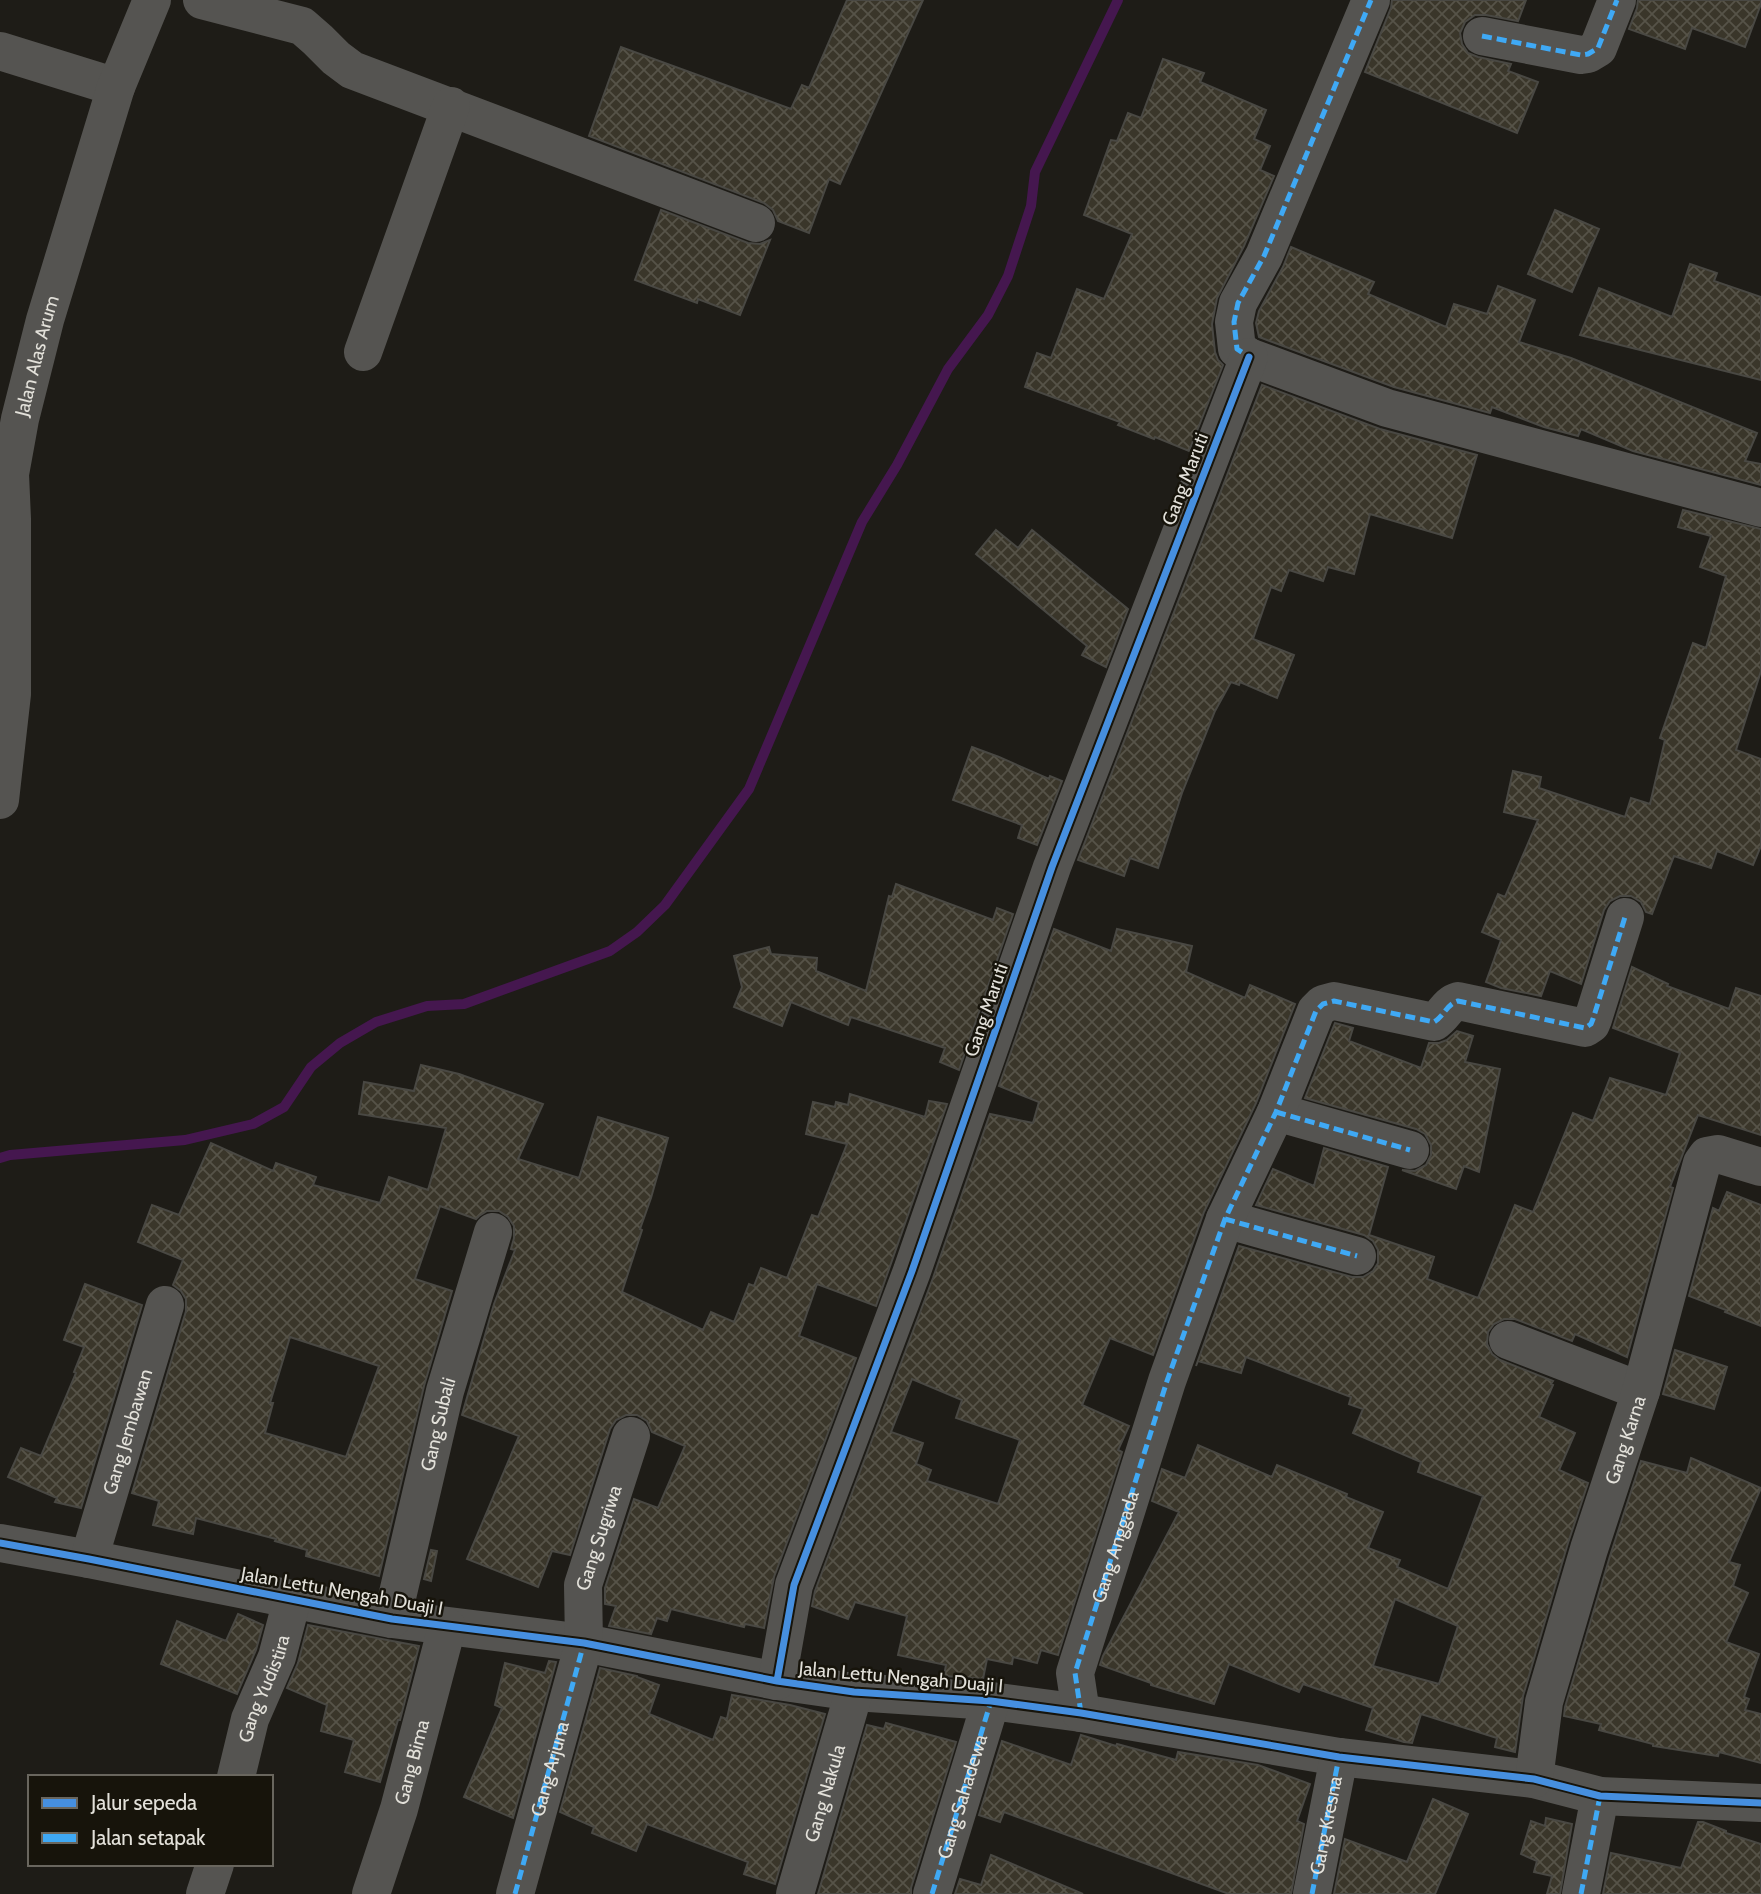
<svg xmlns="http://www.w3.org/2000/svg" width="1761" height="1894" font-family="Cabin,sans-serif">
  <defs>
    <pattern id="building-cross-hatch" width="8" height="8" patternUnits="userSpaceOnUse" patternTransform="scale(1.75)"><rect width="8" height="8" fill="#3a362a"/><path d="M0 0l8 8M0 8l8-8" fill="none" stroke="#565348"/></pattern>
  </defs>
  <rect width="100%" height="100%" fill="#1e1c17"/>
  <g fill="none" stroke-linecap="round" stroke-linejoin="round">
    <path stroke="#45174f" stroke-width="10" d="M 0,1158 L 10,1155 L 185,1140 L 253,1124 L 284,1107 L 311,1067 L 340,1043 L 376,1022 L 427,1006 L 464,1004 L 610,951 L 637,932 L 665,905 L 749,789 L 862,522 L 897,465 L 948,369 L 988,315 L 1008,276 L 1031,206 L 1035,172 L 1118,0"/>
  </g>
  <path fill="url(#building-cross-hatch)" stroke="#494843" stroke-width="2" fill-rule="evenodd" d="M 847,0 L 923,0 L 840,184 L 829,179 L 809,233 L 778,221 L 773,210 L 764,203 L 589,136 L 621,47 L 791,109 L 802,85 L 809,88 Z
    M 1392,0 L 1526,0 L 1518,21 L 1486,15 L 1475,15 L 1465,22 L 1460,33 L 1462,44 L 1468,53 L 1478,57 L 1511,64 L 1508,71 L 1538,82 L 1517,133 L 1365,72 L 1391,8 Z
    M 1638,0 L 1761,0 L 1761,4 L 1745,47 L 1692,28 L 1685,49 L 1629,29 L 1637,8 Z
    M 1163,59 L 1204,73 L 1200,82 L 1266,110 L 1254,139 L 1270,146 L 1260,170 L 1274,176 L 1244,246 L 1217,298 L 1212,324 L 1215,352 L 1218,360 L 1223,365 L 1189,451 L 1155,437 L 1154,439 L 1118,425 L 1120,422 L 1025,387 L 1037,353 L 1051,358 L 1077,289 L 1104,299 L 1132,234 L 1084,215 L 1111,140 L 1117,141 L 1128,113 L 1141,118 Z
    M 661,210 L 748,243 L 760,244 L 770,240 L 740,315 L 698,299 L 697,303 L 635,280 Z
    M 1555,210 L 1599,229 L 1572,292 L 1528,274 Z
    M 1291,247 L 1374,282 L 1368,294 L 1446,327 L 1454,304 L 1487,314 L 1498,286 L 1535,300 L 1519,342 L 1571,358 L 1757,433 L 1745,461 L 1761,464 L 1761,485 L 1633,451 L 1581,429 L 1578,436 L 1544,427 L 1492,407 L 1490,413 L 1394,387 L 1259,337 L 1256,323 L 1259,311 L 1283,267 Z
    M 1690,264 L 1717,273 L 1714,281 L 1761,297 L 1761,380 L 1580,335 L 1599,288 L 1672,317 Z
    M 1262,385 L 1380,429 L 1477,455 L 1452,538 L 1370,514 L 1354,574 L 1328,567 L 1323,581 L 1289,570 L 1281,591 L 1271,587 L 1253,639 L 1294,655 L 1277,698 L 1240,682 L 1239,685 L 1231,682 L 1215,711 L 1182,793 L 1158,868 L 1130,858 L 1124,876 L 1078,860 Z
    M 1683,510 L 1761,529 L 1761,671 L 1736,750 L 1761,759 L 1761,846 L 1753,865 L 1717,851 L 1711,868 L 1674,856 L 1652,914 L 1646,912 L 1641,902 L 1631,896 L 1620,896 L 1610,901 L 1604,910 L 1581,984 L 1550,971 L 1541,996 L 1501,988 L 1486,982 L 1501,940 L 1482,932 L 1498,894 L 1505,897 L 1538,820 L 1504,812 L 1513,771 L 1541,777 L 1539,788 L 1625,817 L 1631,798 L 1650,804 L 1665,740 L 1660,738 L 1693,643 L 1706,648 L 1726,576 L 1700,567 L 1711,536 L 1678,527 Z
    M 996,530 L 1018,548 L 1032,530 L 1128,609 L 1106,667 L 1082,655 L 1087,646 L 976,554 Z
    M 972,747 L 999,757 L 1049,779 L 1050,776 L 1062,781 L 1037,845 L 1018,838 L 1022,825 L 953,800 Z
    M 896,884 L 993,920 L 997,908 L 1013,914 L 959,1070 L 940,1062 L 945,1048 L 851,1017 L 848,1025 L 791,1002 L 782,1026 L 734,1007 L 742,987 L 734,956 L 769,947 L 771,954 L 817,958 L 816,971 L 866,991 L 889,896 L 892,897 Z
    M 1054,929 L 1111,951 L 1117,929 L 1192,946 L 1186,972 L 1245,998 L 1250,985 L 1295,1004 L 1256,1103 L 1204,1212 L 1153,1355 L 1110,1338 L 1082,1405 L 1129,1426 L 1118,1450 L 1122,1452 L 1058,1655 L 1041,1650 L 1037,1663 L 1013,1657 L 1012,1664 L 987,1659 L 983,1679 L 946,1676 L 944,1676 L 946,1665 L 898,1655 L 907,1616 L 855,1602 L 848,1619 L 812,1606 L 815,1591 L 933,1278 L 990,1114 L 1033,1123 L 1039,1102 L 999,1086 ZM 912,1379 L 962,1400 L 956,1418 L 1020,1440 L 998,1504 L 927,1481 L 931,1470 L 916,1464 L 923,1443 L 891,1432 Z
    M 1632,967 L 1668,984 L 1667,986 L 1729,1009 L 1736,988 L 1761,996 L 1761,1135 L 1698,1115 L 1670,1187 L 1673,1188 L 1627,1357 L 1575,1334 L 1572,1341 L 1515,1319 L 1504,1319 L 1494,1324 L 1488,1332 L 1487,1344 L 1492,1354 L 1500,1360 L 1553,1381 L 1551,1384 L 1553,1385 L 1539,1417 L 1575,1433 L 1559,1470 L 1588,1483 L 1568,1543 L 1523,1696 L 1515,1752 L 1495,1747 L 1497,1738 L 1421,1714 L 1412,1743 L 1404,1742 L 1366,1730 L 1373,1708 L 1303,1684 L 1299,1692 L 1229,1664 L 1214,1704 L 1151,1685 L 1151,1683 L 1100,1665 L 1103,1656 L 1179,1512 L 1152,1501 L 1162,1469 L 1185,1478 L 1198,1445 L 1272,1477 L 1277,1465 L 1347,1494 L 1346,1497 L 1383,1512 L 1368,1548 L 1400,1560 L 1397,1567 L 1448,1589 L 1483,1496 L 1418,1472 L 1421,1462 L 1353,1433 L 1363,1409 L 1349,1404 L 1351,1397 L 1246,1357 L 1241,1373 L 1198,1361 L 1196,1366 L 1239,1246 L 1352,1277 L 1363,1277 L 1373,1271 L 1378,1263 L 1378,1250 L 1373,1241 L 1364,1235 L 1256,1205 L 1273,1169 L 1314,1186 L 1324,1148 L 1388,1167 L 1369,1235 L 1434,1257 L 1427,1279 L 1478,1298 L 1515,1205 L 1533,1212 L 1573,1113 L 1593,1121 L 1610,1078 L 1666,1095 L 1680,1053 L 1613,1028 ZM 1395,1599 L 1458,1626 L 1439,1684 L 1373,1666 Z
    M 1335,1023 L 1353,1028 L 1349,1041 L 1421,1068 L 1429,1043 L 1439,1043 L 1447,1040 L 1457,1031 L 1473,1036 L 1465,1062 L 1500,1069 L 1479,1172 L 1464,1166 L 1456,1189 L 1402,1170 L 1415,1171 L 1426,1165 L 1431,1155 L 1431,1145 L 1425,1134 L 1416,1129 L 1305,1098 Z
    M 421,1065 L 459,1074 L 543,1104 L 518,1159 L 579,1178 L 598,1117 L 668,1138 L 651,1198 L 640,1229 L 642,1230 L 622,1292 L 703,1330 L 711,1312 L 734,1322 L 749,1284 L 754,1286 L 761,1268 L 787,1278 L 812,1215 L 818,1217 L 847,1144 L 806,1134 L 813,1102 L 835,1107 L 836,1102 L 848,1105 L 850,1094 L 925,1117 L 929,1101 L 947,1104 L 876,1306 L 817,1284 L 799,1336 L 856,1358 L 774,1577 L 764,1628 L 745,1624 L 744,1627 L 671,1609 L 667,1621 L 657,1618 L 651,1634 L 609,1626 L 616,1606 L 605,1604 L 605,1588 L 634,1499 L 658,1508 L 685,1446 L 652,1432 L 647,1421 L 637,1415 L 626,1415 L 616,1420 L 610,1429 L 570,1555 L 552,1551 L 538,1587 L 467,1559 L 519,1436 L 462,1415 L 494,1304 L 515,1250 L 511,1249 L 514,1238 L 514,1226 L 508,1217 L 499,1211 L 487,1211 L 479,1216 L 476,1219 L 440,1206 L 415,1279 L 452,1291 L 424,1386 L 379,1576 L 306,1556 L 307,1550 L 275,1541 L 276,1539 L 196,1518 L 193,1534 L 153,1525 L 159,1501 L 132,1493 L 186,1311 L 186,1299 L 181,1291 L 173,1285 L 183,1260 L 138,1242 L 152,1205 L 179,1215 L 211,1143 L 273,1171 L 276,1163 L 316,1177 L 313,1185 L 380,1203 L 389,1177 L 428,1190 L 446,1128 L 359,1114 L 364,1082 L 414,1091 ZM 290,1337 L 379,1366 L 346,1457 L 265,1433 L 273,1403 L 270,1403 Z
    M 1727,1192 L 1761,1205 L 1761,1326 L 1725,1312 L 1726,1310 L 1689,1296 L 1713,1208 L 1719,1211 Z
    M 85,1284 L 142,1305 L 81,1508 L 55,1502 L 57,1498 L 8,1477 L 21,1448 L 41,1456 L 76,1373 L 74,1372 L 84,1347 L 64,1340 Z
    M 1675,1350 L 1727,1367 L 1714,1409 L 1663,1394 Z
    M 1691,1458 L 1761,1488 L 1729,1562 L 1740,1565 L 1733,1586 L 1748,1593 L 1726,1642 L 1759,1654 L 1744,1697 L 1749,1699 L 1745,1710 L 1761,1714 L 1761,1763 L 1719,1752 L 1718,1756 L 1653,1746 L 1653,1744 L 1599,1730 L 1601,1724 L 1564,1716 L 1565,1707 L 1610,1556 L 1641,1461 L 1687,1473 Z
    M 431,1550 L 437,1551 L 431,1581 L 424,1579 Z
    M 238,1614 L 263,1625 L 256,1650 L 237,1694 L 161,1664 L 177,1621 L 226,1641 Z
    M 308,1625 L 419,1646 L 400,1720 L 398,1720 L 380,1782 L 345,1772 L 354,1740 L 321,1731 L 327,1705 L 287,1688 L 298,1663 Z
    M 549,1661 L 556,1662 L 513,1818 L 464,1797 L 502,1708 L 495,1705 L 505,1663 L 545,1673 Z
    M 600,1668 L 637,1676 L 637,1677 L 659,1685 L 649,1714 L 713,1740 L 721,1717 L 727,1719 L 732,1695 L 790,1705 L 825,1714 L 775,1884 L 744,1874 L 748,1862 L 647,1824 L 636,1851 L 592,1833 L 594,1827 L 560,1812 Z
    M 886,1723 L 956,1742 L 911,1888 L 911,1894 L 818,1894 L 867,1725 L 884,1729 Z
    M 1081,1735 L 1116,1746 L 1117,1744 L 1176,1760 L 1178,1752 L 1258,1765 L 1310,1784 L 1297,1821 L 1304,1824 L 1291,1894 L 1229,1894 L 1004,1812 L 1000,1822 L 979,1815 L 1002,1741 L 1071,1765 Z
    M 1433,1799 L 1468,1814 L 1435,1894 L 1334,1894 L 1345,1839 L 1407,1862 Z
    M 1546,1818 L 1572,1824 L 1560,1894 L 1547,1894 L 1552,1876 L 1534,1872 L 1537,1861 L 1521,1854 L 1531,1821 L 1545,1826 Z
    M 1698,1822 L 1703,1822 L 1726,1831 L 1726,1833 L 1761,1844 L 1761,1894 L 1603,1894 L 1611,1853 L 1681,1868 Z
    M 991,1855 L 1083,1894 L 955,1894 L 960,1879 L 981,1885 Z"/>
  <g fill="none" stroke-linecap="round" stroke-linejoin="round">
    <g stroke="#555451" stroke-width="38">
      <path d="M 202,0 L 302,26 L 318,40 L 336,58 L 352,70 L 756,223"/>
      <path d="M 1371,0 L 1264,256 L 1238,303 L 1234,322 L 1237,349 L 1249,357 L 1387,408 L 1761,508"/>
      <path d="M 1482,36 L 1581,55 L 1588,54 L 1598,48 L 1617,0"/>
      <path d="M 0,51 L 116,87"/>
      <path d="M 363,352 L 451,106"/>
      <path id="s1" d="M 0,800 L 12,694 L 12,519 L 10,474 L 20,419 L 45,320 L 116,87 L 152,0"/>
      <path d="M 1276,1112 L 1410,1150"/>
      <path d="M 1225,1219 L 1357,1256"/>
      <path d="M 1508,1340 L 1641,1391"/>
      <path d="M 0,1543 L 89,1559 L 392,1619 L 584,1643 L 777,1681 L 854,1692 L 991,1701 L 1081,1713 L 1339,1757 L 1534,1779 L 1600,1796 L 1761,1803"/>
      <path id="s2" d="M 89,1559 L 165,1305"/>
      <path id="s3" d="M 392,1619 L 445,1391 L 493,1232"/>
      <path d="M 777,1681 L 794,1585 L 912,1271 L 1052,867 L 1249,357"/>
      <path id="s4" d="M 1081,1713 L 1075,1673 L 1167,1381 L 1225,1219 L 1276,1112 L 1316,1011 L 1323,1004 L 1334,1001 L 1434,1022 C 1444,1016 1447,1004 1458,1001 L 1585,1028 L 1591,1024 L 1593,1019 L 1625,917"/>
      <path id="s5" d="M 236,1777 L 250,1719 L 277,1657 L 292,1600"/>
      <path id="s6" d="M 1534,1779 L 1544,1702 L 1589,1549 L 1641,1391 L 1702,1163 L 1707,1156 L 1718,1154 L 1761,1167"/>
      <path d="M 205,1894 L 215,1864"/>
      <path id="s7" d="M 371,1894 L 399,1809 L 447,1627"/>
      <path id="s8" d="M 515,1894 L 584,1643 L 583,1585 L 631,1436"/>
      <path id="s9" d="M 795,1894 L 854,1692"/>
      <path d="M 932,1894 L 991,1701"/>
      <path d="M 1312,1894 L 1339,1757"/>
      <path d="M 1581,1894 L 1600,1796"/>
    </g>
    <g stroke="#3fa9f5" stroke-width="5" stroke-dasharray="10 5" stroke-linecap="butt">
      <path d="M 1482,36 L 1581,55 L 1588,54 L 1598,48 L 1617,0"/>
      <path d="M 1247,363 L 1249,357 L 1237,349 L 1234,322 L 1238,303 L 1264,256 L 1371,0"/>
      <path d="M 1276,1112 L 1410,1150"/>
      <path d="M 1225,1219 L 1357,1256"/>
      <path d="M 1081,1713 L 1075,1673 L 1167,1381 L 1225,1219 L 1276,1112 L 1316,1011 L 1323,1004 L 1334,1001 L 1434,1022 C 1444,1016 1447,1004 1458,1001 L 1585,1028 L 1591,1024 L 1593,1019 L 1625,917"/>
      <path d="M 515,1894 L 584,1643"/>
      <path id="s10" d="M 932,1894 L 991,1701"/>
      <path id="s11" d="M 1312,1894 L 1339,1757"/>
      <path d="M 1581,1894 L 1600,1796"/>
    </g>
    <g stroke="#17140b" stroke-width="11">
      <path id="cycleway" d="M 0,1543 L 89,1559 L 392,1619 L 584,1643 L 777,1681 L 854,1692 L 991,1701 L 1081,1713 L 1339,1757 L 1534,1779 L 1600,1796 L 1761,1803
        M 777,1681 L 794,1585 L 912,1271 L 1052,867 L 1249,357"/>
    </g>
    <use href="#cycleway" stroke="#468fdf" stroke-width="7"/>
  </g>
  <g text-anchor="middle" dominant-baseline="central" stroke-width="5" stroke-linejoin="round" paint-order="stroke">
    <g font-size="19" fill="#e3e1da" stroke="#17140b">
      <text stroke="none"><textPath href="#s1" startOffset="448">Jalan Alas Arum</textPath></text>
      <text transform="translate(1185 479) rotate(-69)">Gang Maruti</text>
      <text transform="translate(986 1010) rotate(-71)">Gang Maruti</text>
      <text stroke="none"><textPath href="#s3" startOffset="200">Gang Subali</textPath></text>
      <text stroke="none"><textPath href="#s2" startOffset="133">Gang Jembawan</textPath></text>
      <text stroke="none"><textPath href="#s6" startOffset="352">Gang Karna</textPath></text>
      <text stroke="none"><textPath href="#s8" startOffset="368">Gang Sugriwa</textPath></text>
      <text stroke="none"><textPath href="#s4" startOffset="173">Gang Anggada</textPath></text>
      <text transform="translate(342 1591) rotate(10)">Jalan Lettu Nengah Duaji I</text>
      <text transform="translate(901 1677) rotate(5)">Jalan Lettu Nengah Duaji I</text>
      <text stroke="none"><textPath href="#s5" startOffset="93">Gang Yudistira</textPath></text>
      <text stroke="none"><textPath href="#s7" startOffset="138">Gang Bima</textPath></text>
      <text stroke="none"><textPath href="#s8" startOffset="130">Gang Arjuna</textPath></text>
      <text stroke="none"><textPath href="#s9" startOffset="105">Gang Nakula</textPath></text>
      <text stroke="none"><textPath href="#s10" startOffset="102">Gang Sahadewa</textPath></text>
      <text stroke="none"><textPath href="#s11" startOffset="70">Gang Kresna</textPath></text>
    </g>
  </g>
  <rect x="28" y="1775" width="245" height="91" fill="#17140b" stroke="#69665e" stroke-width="2"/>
  <rect x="42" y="1798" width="35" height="10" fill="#468fdf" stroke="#69665e" stroke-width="2"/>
  <text x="91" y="1810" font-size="21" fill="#e3e1da">Jalur sepeda</text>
  <rect x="42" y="1833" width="35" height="10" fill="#3fa9f5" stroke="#69665e" stroke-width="2"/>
  <text x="91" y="1845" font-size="21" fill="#e3e1da">Jalan setapak</text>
</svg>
